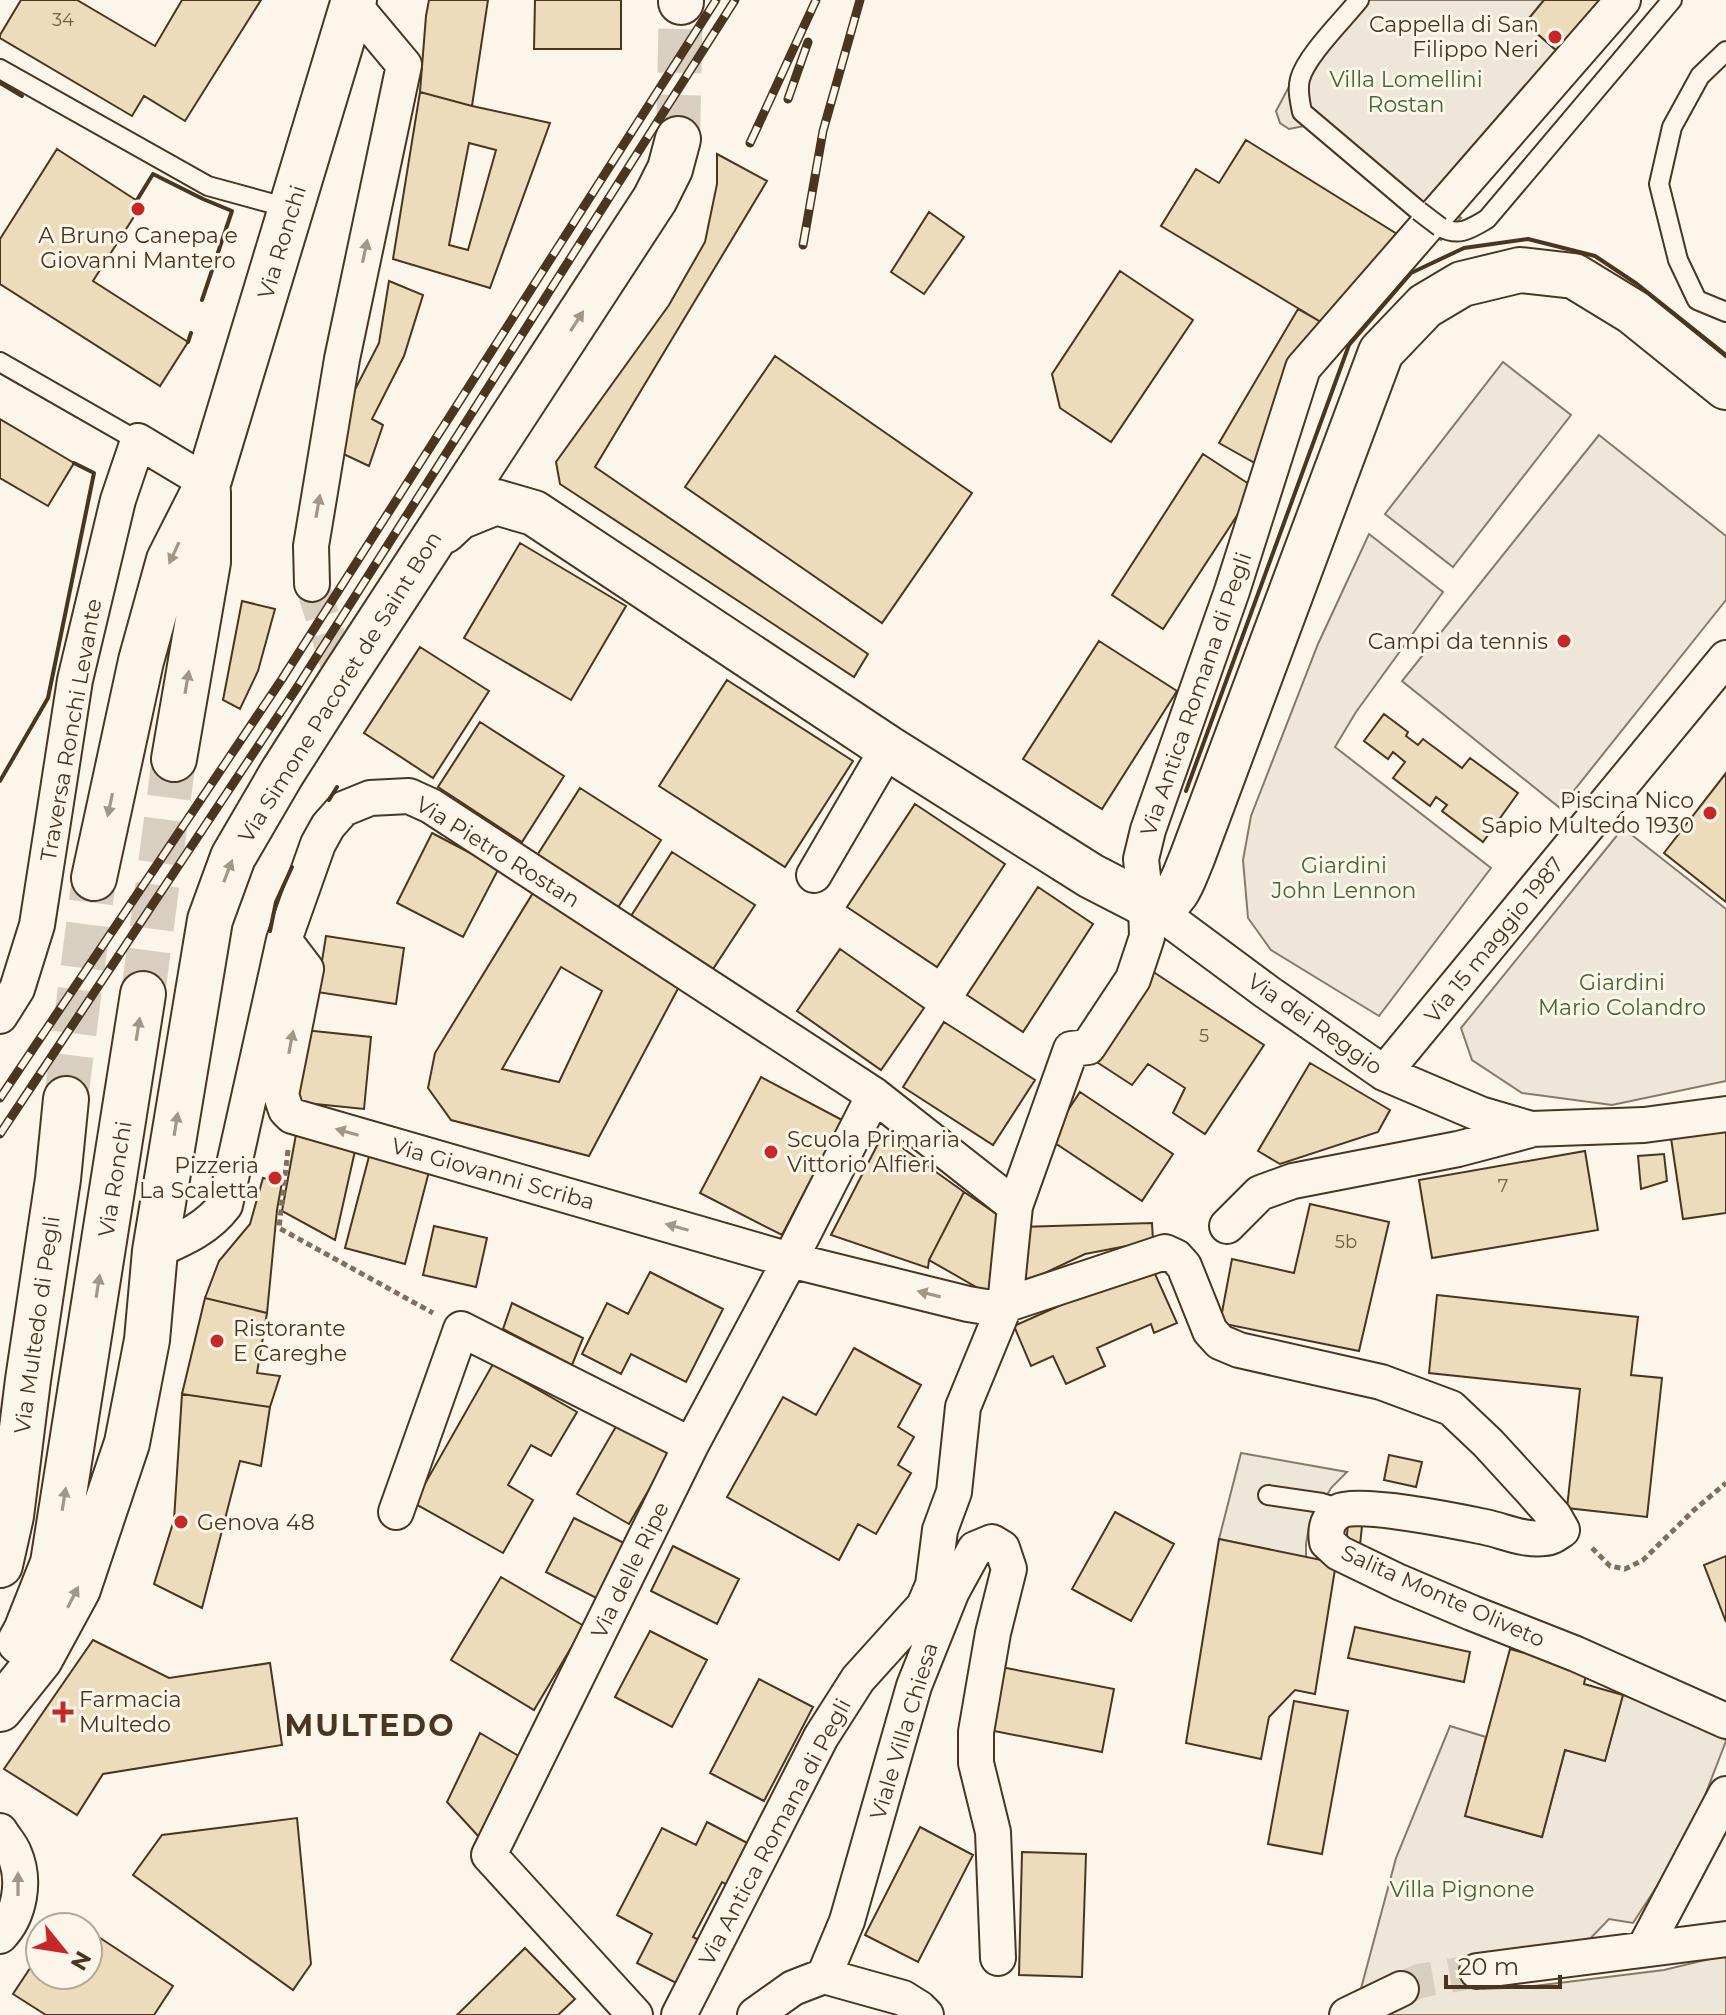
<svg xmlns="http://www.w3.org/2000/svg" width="1726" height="2015" font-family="Montserrat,sans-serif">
  <rect width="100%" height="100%" fill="#fbf6e9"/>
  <path fill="#ede6d9" stroke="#887966" stroke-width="2" d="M 1351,0 L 1544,0 L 1525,23 L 1557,51 L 1436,199 L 1461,218 L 1441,240 L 1310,129 L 1304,126 L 1289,129 L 1280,123 L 1276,111 L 1292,81 Z
    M 1503,362 L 1571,415 L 1453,567 L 1385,514 Z
    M 1599,435 L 1726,536 L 1726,600 L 1560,808 L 1402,681 Z
    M 1369,534 L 1443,592 L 1356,712 L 1335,747 L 1491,868 L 1379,1016 L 1271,950 L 1248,918 L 1243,860 L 1251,816 L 1318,644 Z
    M 1623,828 L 1726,909 L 1726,1081 L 1612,1105 L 1522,1093 L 1472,1060 L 1461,1028 Z
    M 1623,1695 L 1717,1729 L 1726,1741 L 1689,1837 L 1633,1923 L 1609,1919 L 1586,1943 L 1474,1962 L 1483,1989 L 1526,1987 L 1664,1970 L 1726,1955 L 1726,2015 L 1387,2015 L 1405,2005 L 1359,1996 L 1396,1858 L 1450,1726 L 1486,1737 L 1466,1816 L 1542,1837 L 1565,1750 L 1605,1760 Z"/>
  <path fill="#ede7d9" stroke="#887966" stroke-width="2" d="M 1241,1453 L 1347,1472 L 1331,1488 L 1309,1527 L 1306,1544 L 1306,1558 L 1219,1539 Z"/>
  <path fill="#ecdcbc" stroke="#4a3520" stroke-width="2" fill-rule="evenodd" d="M 21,0 L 77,0 L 155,46 L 182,0 L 261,0 L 185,121 L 144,96 L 132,116 L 0,38 L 0,35 Z
    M 429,0 L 488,0 L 472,106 L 420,92 L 426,16 Z
    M 535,0 L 621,0 L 621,49 L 534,49 Z
    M 1544,0 L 1600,0 L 1557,51 L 1525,23 Z
    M 420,92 L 472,106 L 550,123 L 490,288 L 393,259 ZM 469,143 L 496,150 L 468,250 L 449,245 Z
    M 1246,140 L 1397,234 L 1326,325 L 1161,226 L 1196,169 L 1219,183 Z
    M 57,149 L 142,204 L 93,281 L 188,342 L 160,386 L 0,284 L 0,239 Z
    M 717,154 L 767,181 L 595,467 L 868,654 L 854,677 L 560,484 L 556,462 L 669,305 L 705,242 L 717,184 Z
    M 929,212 L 964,237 L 924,294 L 891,272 Z
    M 1120,271 L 1193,320 L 1111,442 L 1060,408 L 1052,374 Z
    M 389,281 L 423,295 L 404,356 L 372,419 L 383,425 L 369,466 L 337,451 L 347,405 L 379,343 Z
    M 1298,309 L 1326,325 L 1262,467 L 1219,443 Z
    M 775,356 L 972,493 L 882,623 L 685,487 Z
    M 0,419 L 74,463 L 48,506 L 0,478 Z
    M 1203,454 L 1255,488 L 1163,629 L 1112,595 Z
    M 520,543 L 626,606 L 571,700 L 464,638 Z
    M 242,601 L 275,609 L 258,671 L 240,709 L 223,700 Z
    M 1099,641 L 1177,691 L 1102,809 L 1023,759 Z
    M 420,647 L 489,691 L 433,778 L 364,733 Z
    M 727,680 L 853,761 L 785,867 L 659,786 Z
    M 1384,714 L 1408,732 L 1406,736 L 1418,745 L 1423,739 L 1462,768 L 1470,758 L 1518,793 L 1483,842 L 1442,811 L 1447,805 L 1436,797 L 1430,806 L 1393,778 L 1405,762 L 1393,752 L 1388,759 L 1364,741 Z
    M 480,722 L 564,776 L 522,842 L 438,787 Z
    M 1726,773 L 1726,902 L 1664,853 Z
    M 580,788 L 661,840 L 617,909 L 536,857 Z
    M 915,804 L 1005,864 L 937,967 L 847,907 Z
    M 432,833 L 499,868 L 463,937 L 397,903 Z
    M 672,852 L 755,905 L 713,969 L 631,916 Z
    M 1038,887 L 1093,924 L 1023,1032 L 967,995 Z
    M 536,888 L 682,981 L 589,1156 L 451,1120 L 428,1088 L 435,1053 ZM 561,967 L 602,991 L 559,1082 L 502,1069 Z
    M 326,936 L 404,948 L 396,1004 L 317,992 Z
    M 840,949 L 924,1008 L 881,1070 L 797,1011 Z
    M 1149,969 L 1264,1045 L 1205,1134 L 1173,1113 L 1185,1088 L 1148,1064 L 1132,1085 L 1089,1057 Z
    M 944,1022 L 1035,1080 L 993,1145 L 903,1087 Z
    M 304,1030 L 371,1037 L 364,1109 L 296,1102 Z
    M 1310,1063 L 1390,1110 L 1378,1132 L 1280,1164 L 1258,1151 Z
    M 761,1077 L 842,1120 L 782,1235 L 700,1193 Z
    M 1080,1092 L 1173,1154 L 1142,1201 L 1049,1139 Z
    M 297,1129 L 357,1142 L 335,1240 L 282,1211 Z
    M 1726,1130 L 1726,1213 L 1683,1219 L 1671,1138 Z
    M 883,1134 L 964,1192 L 929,1260 L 928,1268 L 831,1235 Z
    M 372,1145 L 432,1160 L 405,1264 L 345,1248 Z
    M 1585,1151 L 1598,1230 L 1432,1258 L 1419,1180 Z
    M 1664,1154 L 1667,1181 L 1641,1189 L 1638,1156 Z
    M 263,1178 L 282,1182 L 277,1210 L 267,1313 L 205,1298 L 219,1261 L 250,1224 Z
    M 964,1192 L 1001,1217 L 990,1295 L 929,1260 Z
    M 1310,1204 L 1389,1222 L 1359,1351 L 1220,1323 L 1232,1259 L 1294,1273 Z
    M 1152,1223 L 1153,1241 L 1085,1254 L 1013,1288 L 1020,1227 Z
    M 434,1226 L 487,1238 L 476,1287 L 423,1275 Z
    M 1151,1265 L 1177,1323 L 1154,1333 L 1151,1324 L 1097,1348 L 1105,1366 L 1066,1384 L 1053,1356 L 1031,1366 L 1014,1326 Z
    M 650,1272 L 723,1309 L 686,1382 L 631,1354 L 621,1374 L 582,1354 L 607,1303 L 628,1314 Z
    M 1437,1295 L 1638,1317 L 1631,1375 L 1662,1378 L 1647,1517 L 1567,1508 L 1580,1389 L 1429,1373 Z
    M 205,1298 L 267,1313 L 257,1373 L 280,1376 L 270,1407 L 182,1394 Z
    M 512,1303 L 583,1338 L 572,1365 L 503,1329 Z
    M 854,1348 L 921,1385 L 898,1427 L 914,1437 L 898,1465 L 911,1473 L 876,1534 L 858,1524 L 839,1560 L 727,1497 L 783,1397 L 816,1415 Z
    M 493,1364 L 577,1412 L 551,1456 L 531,1445 L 508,1485 L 533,1500 L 503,1553 L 414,1503 Z
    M 182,1394 L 270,1407 L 261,1466 L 240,1461 L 202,1608 L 154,1584 L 174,1520 Z
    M 618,1423 L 670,1453 L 629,1524 L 577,1494 Z
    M 1389,1455 L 1422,1462 L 1416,1487 L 1384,1480 Z
    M 1115,1512 L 1174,1544 L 1131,1621 L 1072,1589 Z
    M 574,1518 L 630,1546 L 602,1601 L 546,1572 Z
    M 1348,1524 L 1362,1526 L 1360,1545 L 1346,1544 Z
    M 1219,1539 L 1336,1563 L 1315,1694 L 1295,1690 L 1269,1717 L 1261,1759 L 1186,1743 Z
    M 673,1546 L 739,1579 L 717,1624 L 651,1591 Z
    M 1726,1556 L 1726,1622 L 1704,1565 Z
    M 501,1577 L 584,1626 L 534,1710 L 451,1660 Z
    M 1355,1627 L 1470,1652 L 1464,1682 L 1348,1658 Z
    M 650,1631 L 707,1660 L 672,1727 L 615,1697 Z
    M 93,1640 L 169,1678 L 270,1663 L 282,1745 L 103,1774 L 77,1815 L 4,1769 Z
    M 1510,1649 L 1587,1670 L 1584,1684 L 1623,1695 L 1605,1761 L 1565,1750 L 1542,1837 L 1465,1816 Z
    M 1001,1667 L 1114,1689 L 1102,1752 L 989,1730 Z
    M 759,1679 L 813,1707 L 764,1801 L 710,1773 Z
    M 1294,1701 L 1348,1711 L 1322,1854 L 1268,1844 Z
    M 480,1733 L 522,1758 L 479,1837 L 447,1802 Z
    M 297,1818 L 311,1964 L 293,1990 L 133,1875 L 162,1835 Z
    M 707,1822 L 755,1847 L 733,1888 L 722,1882 L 693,1937 L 705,1943 L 682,1986 L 637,1963 L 652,1934 L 617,1915 L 662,1828 L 696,1845 Z
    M 920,1827 L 973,1855 L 918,1962 L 865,1935 Z
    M 1022,1852 L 1086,1854 L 1082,1977 L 1019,1975 Z
    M 65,1915 L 84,1927 L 57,1927 Z
    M 88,1930 L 173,1986 L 154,2015 L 46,2015 L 13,1994 L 40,1953 L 40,1975 L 88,1975 Z
    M 525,1948 L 575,1999 L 558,2015 L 457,2015 Z"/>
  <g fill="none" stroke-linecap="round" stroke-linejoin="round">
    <path stroke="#d8cfc1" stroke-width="34" stroke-dasharray="34 17" stroke-linecap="butt" d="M 312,584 L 342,679
      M 1401,1989 L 1419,1981 L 1477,1971"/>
    <path stroke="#d8cfc1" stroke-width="44" stroke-dasharray="44 22" stroke-linecap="butt" d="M 678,139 L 681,2
      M 143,994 L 174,759
      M 66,1099 L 94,878"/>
    <g stroke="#4a3520" stroke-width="22">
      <path id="lane" d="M 1359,0 C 1343,20 1306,56 1300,79 C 1297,90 1300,101 1302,112 L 1419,211
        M 1726,51 L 1700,76 L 1672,127 L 1659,184 L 1678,260 L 1697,300 L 1726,312
        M 0,69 L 208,186 L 292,209
        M 1440,227 C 1459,237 1470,229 1487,219 L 1672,0
        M 0,362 L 138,441
        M 1268,1495 L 1322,1503 L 1342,1509"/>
    </g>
    <g stroke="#4a3520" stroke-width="38">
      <path id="street" d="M 312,584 L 311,546 L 342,359 L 404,65 L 353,4
        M 814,875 L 888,748
        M 1155,909 L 1267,992 L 1384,1073 L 1480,1114 L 1531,1129 L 1644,1125 L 1726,1114
        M 284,940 L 306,969 L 281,1095 L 286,1110 L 292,1116 L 790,1260 L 968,1304 L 986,1307 L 1005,1305 L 1165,1252 L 1176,1257 L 1184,1266 L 1210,1331 L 1220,1342 L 1239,1350 L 1381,1382 L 1451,1408 L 1488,1443 L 1532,1491 L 1554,1516 L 1562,1530 C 1556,1534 1551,1538 1545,1538 C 1525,1541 1504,1531 1485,1527 C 1461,1522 1357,1501 1340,1511 C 1327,1518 1325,1529 1327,1542 L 1339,1553 L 1399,1582 L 1472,1613 L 1576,1654 L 1726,1721
        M 0,1016 L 17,989 L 37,925 L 75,680 L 118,500 L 138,441 L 208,483
        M 1384,1073 L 1726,658
        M 1227,1226 L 1260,1193 L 1293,1181 L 1458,1149 L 1530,1130
        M 155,1251 C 182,1239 207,1229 225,1205 L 284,940 L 318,844 L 328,826 L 343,809 L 370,798 L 409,796 L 431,806 L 874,1095 L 1015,1206
        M 396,1512 L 461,1329 L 691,1445
        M 0,1831 C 4,1838 11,1845 14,1853 C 26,1880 20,1915 0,1936
        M 1644,1949 L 1726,1794
        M 1477,1971 L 1726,1939
        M 824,1976 L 847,1921 L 914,1686 L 952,1591 L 975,1549 L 992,1542 L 1002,1548 L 1009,1569 L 993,1633 L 976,1732 L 976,1763 L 993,1832 L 998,1958
        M 635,2015 L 489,1855 L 691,1445 L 790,1260 L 874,1095
        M 679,2015 L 821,1737 L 858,1679 L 924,1606 L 933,1585 L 940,1530 L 954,1492 L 963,1407 L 1005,1305 L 1015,1206 L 1071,1049 L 1088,1047 L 1133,979 L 1147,937 L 1146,904 L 1141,859 L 1148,830 L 1232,591 L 1303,368 L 1623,0
        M 755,2015 L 793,1988 L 824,1976 L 903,1998 L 919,2008 L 926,2015
        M 1347,2015 L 1401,1989"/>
    </g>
    <g stroke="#4a3520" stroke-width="48">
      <path id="primary" d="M 681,0 L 681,2
        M 444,531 L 459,517 L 496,502 L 534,513 L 888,748 L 1091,876 L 1155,909
        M 174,759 L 208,562 L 208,492
        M 94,878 L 141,661 L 169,560 L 208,483 L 354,0
        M 0,1565 L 11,1516 L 28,1380 L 58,1179 L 66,1099
        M 20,1642 L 26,1631 L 53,1563 L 143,994
        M 0,1709 L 40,1659 L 78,1589 L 127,1443 L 147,1340 L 155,1251 L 210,920 L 233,857 L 282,773 L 342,679 L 655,199 L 670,169 L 678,139"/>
    </g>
    <g stroke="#4a3520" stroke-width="48">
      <path id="highway" d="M 1155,909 C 1178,901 1183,879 1192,858 L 1381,352 L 1425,306 L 1462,284 L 1520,270 L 1574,276 L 1633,312 L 1726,387"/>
    </g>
    <path stroke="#7f6f5c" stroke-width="5" stroke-dasharray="6 4" stroke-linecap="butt" d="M 288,1150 L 279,1228 L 433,1313
      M 1592,1548 L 1610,1566 L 1625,1569 L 1643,1560 L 1693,1511 L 1726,1483"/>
    <use href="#lane" stroke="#fbf6e9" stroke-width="18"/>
    <use href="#street" stroke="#fbf6e9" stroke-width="34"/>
    <use href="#primary" stroke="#fbf6e9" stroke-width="44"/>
    <use href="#highway" stroke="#fbf6e9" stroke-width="44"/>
    <g stroke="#4a3520" stroke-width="9">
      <path id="rail" d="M 788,99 L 808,42
        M 750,143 L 816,0
        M 803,245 L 823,131 L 860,0
        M 0,1098 L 282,679 L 716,0
        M 0,1134 L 296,689 L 735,0"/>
    </g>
    <use href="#rail" stroke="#fbf6e9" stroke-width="6" stroke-dasharray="18" stroke-linecap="butt"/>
    <g stroke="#4a3520" stroke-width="22" stroke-linecap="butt">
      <path id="lane-bridge" d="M 1419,211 L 1440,227"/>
    </g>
    <use href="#lane-bridge" stroke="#fbf6e9" stroke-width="18"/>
    <path stroke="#4a3520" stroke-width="4" d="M 0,83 L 22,96
      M 137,200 L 153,174 L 203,199 L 232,211 L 202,300
      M 188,342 L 191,333
      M 0,781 L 48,698 L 94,473 L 74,463
      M 1186,791 L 1349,345 L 1411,273 L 1464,248 L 1528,239 L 1595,256 L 1637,284 L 1726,355
      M 329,800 L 337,787
      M 270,931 L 276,902 L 292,867"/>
  </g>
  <defs><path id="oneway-solid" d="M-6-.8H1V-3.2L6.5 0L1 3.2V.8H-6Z" transform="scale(2)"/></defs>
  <g fill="#a29684">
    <use href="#oneway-solid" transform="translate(365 251) rotate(-78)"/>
    <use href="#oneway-solid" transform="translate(577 321) rotate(-57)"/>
    <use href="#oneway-solid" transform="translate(318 506) rotate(-80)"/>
    <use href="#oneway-solid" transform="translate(174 553) rotate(115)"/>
    <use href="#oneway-solid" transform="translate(187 682) rotate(-80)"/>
    <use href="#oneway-solid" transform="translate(110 805) rotate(102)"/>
    <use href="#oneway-solid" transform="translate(228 871) rotate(-69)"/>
    <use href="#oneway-solid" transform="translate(138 1029) rotate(-81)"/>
    <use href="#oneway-solid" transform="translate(291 1042) rotate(-79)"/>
    <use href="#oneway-solid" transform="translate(176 1124) rotate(-81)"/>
    <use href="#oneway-solid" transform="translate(347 1132) rotate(-164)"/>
    <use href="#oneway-solid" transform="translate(677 1227) rotate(-164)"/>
    <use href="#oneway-solid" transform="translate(98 1286) rotate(-81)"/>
    <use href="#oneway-solid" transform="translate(929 1294) rotate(-166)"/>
    <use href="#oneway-solid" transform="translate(64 1499) rotate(-81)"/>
    <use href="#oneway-solid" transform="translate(73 1597) rotate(-63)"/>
    <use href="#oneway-solid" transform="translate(18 1884) rotate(-90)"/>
  </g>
  <g fill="#c62828" stroke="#fbf6e9" stroke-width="3">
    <circle cx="1555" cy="37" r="8"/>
    <circle cx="138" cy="209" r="8"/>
    <circle cx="1564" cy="641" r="8"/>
    <circle cx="1710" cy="813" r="8"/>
    <circle cx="771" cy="1152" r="8"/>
    <circle cx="275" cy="1178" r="8"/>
    <circle cx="217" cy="1341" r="8"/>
    <circle cx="181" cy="1522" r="8"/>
    <path d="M59 1700h8v8h8v8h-8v8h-8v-8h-8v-8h8z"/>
  </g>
  <g text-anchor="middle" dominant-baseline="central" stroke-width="6" stroke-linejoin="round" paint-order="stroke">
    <g font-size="18" fill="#725f47">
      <text x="63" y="20">34</text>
      <text x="1204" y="1036">5</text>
      <text x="1503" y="1186">7</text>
      <text x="1346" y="1242">5b</text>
    </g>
    <g font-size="22" fill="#4a3520" stroke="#fbf6e9" text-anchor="end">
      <text x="1539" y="24">Cappella di San<tspan x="1539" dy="25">Filippo Neri</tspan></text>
      <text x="138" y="235" text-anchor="middle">A Bruno Canepa e<tspan x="138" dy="25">Giovanni Mantero</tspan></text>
      <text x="1548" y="641">Campi da tennis</text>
      <text x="1694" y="800">Piscina Nico<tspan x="1694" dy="25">Sapio Multedo 1930</tspan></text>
      <text x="787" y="1139" text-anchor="start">Scuola Primaria<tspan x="787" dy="25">Vittorio Alfieri</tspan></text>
      <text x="259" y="1165">Pizzeria<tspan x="259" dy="25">La Scaletta</tspan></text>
      <text x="233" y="1328" text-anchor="start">Ristorante<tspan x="233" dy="25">E Careghe</tspan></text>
      <text x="197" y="1522" text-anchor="start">Genova 48</text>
      <text x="79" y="1699" text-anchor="start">Farmacia<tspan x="79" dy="25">Multedo</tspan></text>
    </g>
    <g font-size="22" fill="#436837" stroke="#fbf6e9">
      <text x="1406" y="79">Villa Lomellini<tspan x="1406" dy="25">Rostan</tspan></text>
      <text x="1344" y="865">Giardini<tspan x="1344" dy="25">John Lennon</tspan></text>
      <text x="1622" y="982">Giardini<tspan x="1622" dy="25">Mario Colandro</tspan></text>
      <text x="1462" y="1889">Villa Pignone</text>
    </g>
    <g font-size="22" fill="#4a3520" stroke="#fbf6e9">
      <text transform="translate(282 242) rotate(-73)">Via Ronchi</text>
      <text transform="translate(340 687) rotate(-58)">Via Simone Pacoret de Saint Bon</text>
      <text transform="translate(1196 694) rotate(-71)">Via Antica Romana di Pegli</text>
      <text transform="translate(71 730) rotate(-80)">Traversa Ronchi Levante</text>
      <text transform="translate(498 852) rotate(32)">Via Pietro Rostan</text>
      <text transform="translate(1494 940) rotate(-51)">Via 15 maggio 1987</text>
      <text transform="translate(1315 1024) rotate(35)">Via dei Reggio</text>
      <text transform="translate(493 1174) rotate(16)">Via Giovanni Scriba</text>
      <text transform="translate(115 1179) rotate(-81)">Via Ronchi</text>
      <text transform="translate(37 1325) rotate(-82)">Via Multedo di Pegli</text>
      <text transform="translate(630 1570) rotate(-64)">Via delle Ripe</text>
      <text transform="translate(1443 1596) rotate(24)">Salita Monte Oliveto</text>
      <text transform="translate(904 1731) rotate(-73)">Viale Villa Chiesa</text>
      <text transform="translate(775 1832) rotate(-62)">Via Antica Romana di Pegli</text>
    </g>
    <g font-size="30" font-weight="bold" letter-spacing="2" fill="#4a3520" stroke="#fbf6e9">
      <text x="370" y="1725">MULTEDO</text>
    </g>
  </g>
  <g transform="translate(64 1951) rotate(120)"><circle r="38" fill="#fbf6e9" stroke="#b4a999" stroke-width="2"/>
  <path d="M0-6L14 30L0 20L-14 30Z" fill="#c62828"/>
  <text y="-12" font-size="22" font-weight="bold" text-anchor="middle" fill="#4a3520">N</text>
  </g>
  <path d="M1446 1975v12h114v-12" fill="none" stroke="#4a3520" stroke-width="4"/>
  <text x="1458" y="1975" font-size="24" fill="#4a3520" stroke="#fbf6e9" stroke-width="6" paint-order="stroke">20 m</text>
</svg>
